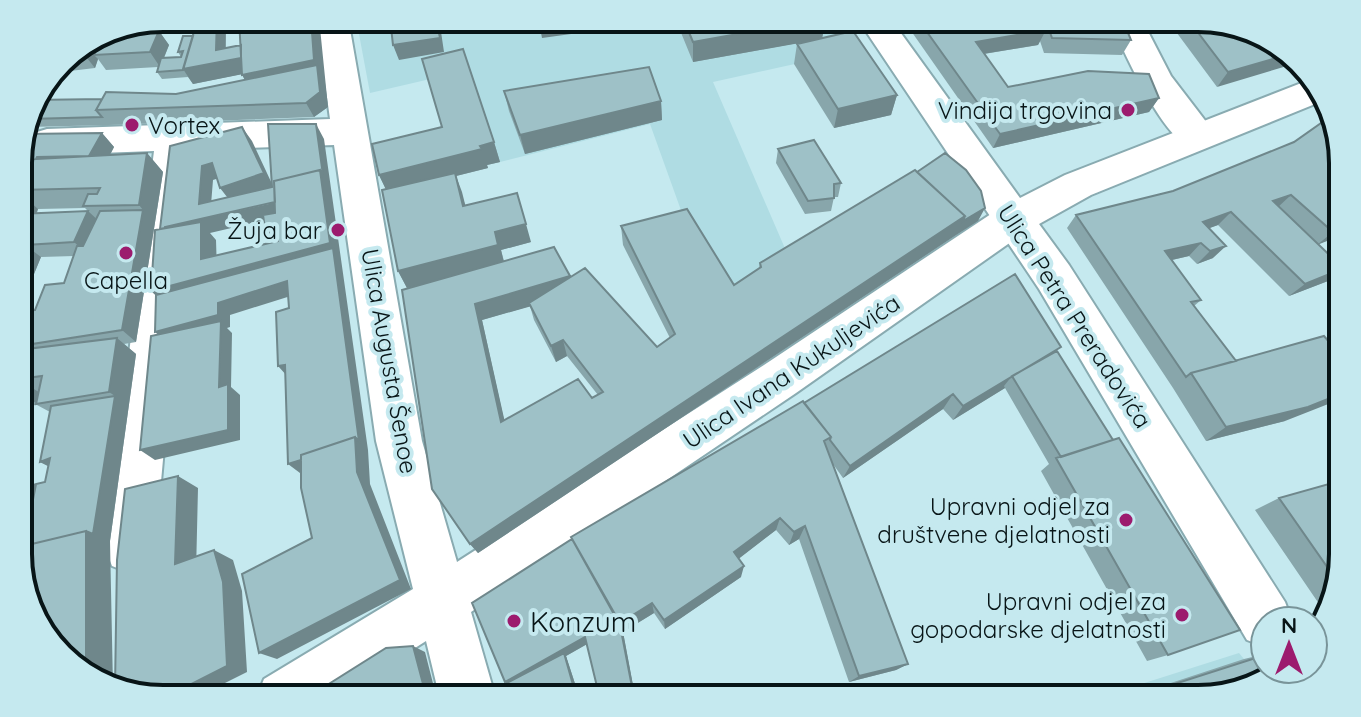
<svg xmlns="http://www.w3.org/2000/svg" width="1361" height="717" font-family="Quicksand,sans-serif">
  <rect width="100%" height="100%" fill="#c5e9ef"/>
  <path fill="#afdce3" d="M 356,18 L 823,18 L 849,52 L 713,82 L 790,260 L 732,302 L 687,227 L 650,124 L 500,162 L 469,70 L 370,93 Z
    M 1239,653 L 1244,659 L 1207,699 L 1094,699 Z"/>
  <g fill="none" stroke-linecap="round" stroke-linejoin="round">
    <g stroke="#89abb1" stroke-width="4">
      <path id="street" d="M 316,18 L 348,18 L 422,441 L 457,562 L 764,365 L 1000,208 L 1014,204 L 1028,208 L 1034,219 L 1028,230 L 796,393 L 471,612 L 496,699 L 440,699 L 426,641 L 335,699 L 256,699 L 264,679 L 413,589 L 376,441 L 334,145 L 191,150 L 155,548 L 148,566 L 130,573 L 112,566 L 105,548 L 154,151 L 47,155 L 34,151 L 29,142 L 34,133 L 47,129 L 330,119 Z
        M 1109,18 L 1141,18 L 1171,76 L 1217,136 L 1212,145 C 1203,148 1196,150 1188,146 C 1159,131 1122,48 1109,18 Z"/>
    </g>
    <g stroke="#89abb1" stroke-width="4">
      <path id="secondary" d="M 857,18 L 890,18 L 1020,198 L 1065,175 L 1309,80 L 1314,78 L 1325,100 L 1091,195 L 1039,224 L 1069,265 L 1285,602 L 1292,621 L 1265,621 L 1265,647 L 1247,640 L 1039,289 Z"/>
    </g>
    <use href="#street" fill="#fff" fill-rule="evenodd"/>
    <use href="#secondary" fill="#fff" fill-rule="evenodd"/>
  </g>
  <path fill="#88a6ab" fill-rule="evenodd" d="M 226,18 L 226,48 L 324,80 L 328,107 L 314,117 L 109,125 L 29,127 L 26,124 L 32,100 L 102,99 L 176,94 L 245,80 L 242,74 L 193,84 L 188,77 L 162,79 L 157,72 L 158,67 L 106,70 L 98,59 L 95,68 L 53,73 L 67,54 L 151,31 L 159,31 L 169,45 L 164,58 L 181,57 L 178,52 L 193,36 Z
    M 675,18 L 826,18 L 822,38 L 897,95 L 891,115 L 834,128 L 794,64 L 797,44 L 809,41 L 693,62 Z
    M 902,18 L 1040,18 L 1040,20 L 1041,18 L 1122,18 L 1131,40 L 1122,55 L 1044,53 L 1040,41 L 1038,45 L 984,54 L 1008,87 L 1159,98 L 1149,112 L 993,148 Z
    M 1176,18 L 1198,18 L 1263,33 L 1217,87 L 1171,25 Z
    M 504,91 L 661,101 L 662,120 L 525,154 L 509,111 Z
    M 102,133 L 114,147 L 110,155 L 147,153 L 163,172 L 136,342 L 124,344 L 136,354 L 110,541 L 34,600 L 30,600 L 24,546 L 25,539 L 19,540 L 36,484 L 45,482 L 48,466 L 40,462 L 50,412 L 37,405 L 19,406 L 19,311 L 35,310 L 64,283 L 74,256 L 41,257 L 27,291 L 19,291 L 18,153 ZM 85,208 L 88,211 L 37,213 L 38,209 Z
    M 494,142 L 500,162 L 487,165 L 488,168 L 456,176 L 465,205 L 531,242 L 501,250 L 504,261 L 571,277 L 657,347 L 670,338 L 623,245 L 621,226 L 734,285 L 759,269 L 760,263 L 978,221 L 956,235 L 478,553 L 470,544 L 433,281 L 407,288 L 398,271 L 386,189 L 379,175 ZM 530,306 L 534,320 L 556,362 L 567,356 L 598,395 L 592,398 L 504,420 L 482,320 Z
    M 778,149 L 841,183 L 838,197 L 834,197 L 831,211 L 805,214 L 776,163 Z
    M 1332,175 L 1342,184 L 1342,235 L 1318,244 L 1342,269 L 1328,281 L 1289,296 L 1218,225 L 1209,228 L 1213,258 L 1197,264 L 1189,256 L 1172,260 L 1201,300 L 1194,306 L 1236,361 L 1285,421 L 1206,441 L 1173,388 L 1067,228 L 1076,215 Z
    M 1057,351 L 1168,655 L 1147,661 L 1041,471 L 1049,464 L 1005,388 L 953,420 L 943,409 L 843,478 L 833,464 L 908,664 L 896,670 L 849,682 L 799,539 L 789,545 L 776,530 L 739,558 L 741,577 L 665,629 L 654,613 L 623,632 L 635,696 L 626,699 L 600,699 L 587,644 L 566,656 L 580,699 L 511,699 L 804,403 Z
    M 1279,498 L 1343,555 L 1328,617 L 1255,510 Z
    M 1265,654 L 1207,699 L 1122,699 L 1244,659 Z"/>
  <path fill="#6f878b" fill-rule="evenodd" d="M 217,18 L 226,18 L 225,61 L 244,57 L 253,72 L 193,84 L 183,69 L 216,50 Z
    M 311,18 L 319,18 L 328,107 L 314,117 L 306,103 L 254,95 L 242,75 Z
    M 436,18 L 438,18 L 440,25 L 444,52 L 399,60 L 393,45 Z
    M 538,18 L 610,18 L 610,21 L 593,31 L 542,38 Z
    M 826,18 L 822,39 L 693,62 L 693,42 Z
    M 147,26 L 156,38 L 159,31 L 169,45 L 160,67 L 150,52 L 145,31 Z
    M 1046,30 L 1038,45 L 970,56 L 976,42 Z
    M 110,38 L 94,55 L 98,59 L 95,68 L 83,53 L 85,47 Z
    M 1287,55 L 1297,63 L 1217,87 L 1228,72 Z
    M 897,95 L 891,115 L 834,128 L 838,109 Z
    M 1159,98 L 1149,112 L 993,148 L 1000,134 Z
    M 661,101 L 662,120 L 525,154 L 520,135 Z
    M 316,124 L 324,139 L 368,450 L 370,484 L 411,589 L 277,659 L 259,653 L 357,472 L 356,454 L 300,473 L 288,464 L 335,262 L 169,308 L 151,291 L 177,247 L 165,227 L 199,204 L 202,166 L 212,163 L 222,177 L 213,180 L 210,217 L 278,202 ZM 287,215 L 330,243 L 217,273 L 216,240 L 210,233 Z
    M 242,127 L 252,141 L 273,186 L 231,202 L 220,188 Z
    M 102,133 L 114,147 L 102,170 L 89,157 Z
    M 494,142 L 500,162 L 487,165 L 488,168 L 456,176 L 462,192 L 470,224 L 388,194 L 379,175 Z
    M 147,153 L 163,172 L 136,342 L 122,330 L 143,210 L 139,205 Z
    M 1342,164 L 1342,168 L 1315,186 L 1329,173 Z
    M 18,191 L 38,209 L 30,226 L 18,216 Z
    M 1291,195 L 1277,208 L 1273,201 Z
    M 985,208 L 978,221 L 956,235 L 478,553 L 470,544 L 965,216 Z
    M 88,211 L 102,224 L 88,255 L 74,242 Z
    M 1231,212 L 1218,225 L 1191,235 L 1203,222 Z
    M 526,224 L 531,242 L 501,250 L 504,263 L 407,288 L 398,271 L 495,232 Z
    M 277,226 L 278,247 L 265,229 Z
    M 1342,228 L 1342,235 L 1317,245 L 1333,232 Z
    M 1201,243 L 1189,256 L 1154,264 L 1165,251 Z
    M 25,245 L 41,257 L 27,291 L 19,285 L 19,260 Z
    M 1226,246 L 1213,258 L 1197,264 L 1210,251 Z
    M 1342,269 L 1328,281 L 1289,296 L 1305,284 Z
    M 570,276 L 574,294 L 482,320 L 508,436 L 501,422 L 475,304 Z
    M 287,281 L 297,294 L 230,315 L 230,327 L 227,328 L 232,333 L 231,387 L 240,395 L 240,440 L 155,460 L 140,450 L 168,343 L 155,332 L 218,303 Z
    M 117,338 L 136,354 L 110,541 L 113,687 L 98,684 L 86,674 L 86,531 L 115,396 L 109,392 Z
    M 563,340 L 567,356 L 556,362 L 551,346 Z
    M 285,365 L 288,377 L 278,366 Z
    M 1012,376 L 1004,386 L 1005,388 L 953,420 L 963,406 Z
    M 19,380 L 42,394 L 38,404 L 19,393 Z
    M 1343,393 L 1343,398 L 1341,399 L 1285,421 L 1206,441 L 1226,427 Z
    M 953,394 L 943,409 L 843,478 L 850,466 Z
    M 50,458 L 58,471 L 40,462 Z
    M 178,476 L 198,488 L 196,573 L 175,564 Z
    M 29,481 L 55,493 L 46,534 L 19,540 L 19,524 Z
    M 780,518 L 776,530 L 732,564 L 734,552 Z
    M 805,526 L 799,539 L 789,545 L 794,532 Z
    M 214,550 L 233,560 L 242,591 L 247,672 L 193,699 L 162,699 Z
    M 744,566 L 741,577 L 665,629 L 664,620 Z
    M 34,585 L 61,593 L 30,600 L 25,587 Z
    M 652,603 L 654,613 L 623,632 L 620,623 Z
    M 620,625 L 623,632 L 635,696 L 626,699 L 612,699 Z
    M 585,637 L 589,643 L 566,656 L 580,699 L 512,686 L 505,682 Z
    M 413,646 L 425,652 L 437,699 L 427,699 Z
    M 908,664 L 896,670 L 849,682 L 859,676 Z"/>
  <path fill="#9ec1c7" stroke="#6f878b" stroke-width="2" d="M 198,18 L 217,18 L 216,50 L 241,45 L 241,58 L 183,69 Z
    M 239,18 L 311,18 L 314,60 L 242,75 Z
    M 390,18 L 436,18 L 440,38 L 393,45 Z
    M 683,18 L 826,18 L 693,42 Z
    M 917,18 L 1040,18 L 1046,30 L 976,42 L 1008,87 L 1088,71 L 1149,74 L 1159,98 L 1000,134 Z
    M 1045,18 L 1122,18 L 1131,40 L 1052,38 Z
    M 1187,18 L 1198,18 L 1263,33 L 1287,55 L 1228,72 Z
    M 142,26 L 147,26 L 145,31 L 159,31 L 150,52 L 94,55 L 101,41 Z
    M 853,31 L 897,95 L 838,109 L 797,44 Z
    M 183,36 L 193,36 L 183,70 L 157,72 L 161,58 L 181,57 L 183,51 L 178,52 Z
    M 85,47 L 83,53 L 66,55 L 67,54 Z
    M 463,49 L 494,142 L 480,146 L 482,149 L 379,175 L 372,144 L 442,127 L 422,59 Z
    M 317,65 L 320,92 L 306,103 L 96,110 L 106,92 L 176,94 Z
    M 649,67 L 661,101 L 520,135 L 504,91 Z
    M 102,99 L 96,110 L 102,117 L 28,119 L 32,100 Z
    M 1331,116 L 1342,144 L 1342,164 L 1329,173 L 1342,184 L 1342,228 L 1333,232 L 1291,195 L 1273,201 L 1342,267 L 1342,269 L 1305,284 L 1231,212 L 1203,222 L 1226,246 L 1210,251 L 1201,243 L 1165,251 L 1201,300 L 1191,302 L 1236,361 L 1191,373 L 1186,377 L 1076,215 L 1173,191 L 1294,142 Z
    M 268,124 L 316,124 L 323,175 L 320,170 L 274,181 L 275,202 L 165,227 L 165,228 L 160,229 L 170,146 L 242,127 L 264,173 L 220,188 L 212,163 L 202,166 L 199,204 L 272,187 Z
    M 102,133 L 89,156 L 37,157 L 36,159 L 18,160 L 18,153 L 23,134 Z
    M 814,140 L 841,183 L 834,184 L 834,198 L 808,201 L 778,149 Z
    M 147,153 L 139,205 L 83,206 L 88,194 L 97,194 L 100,188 L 18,190 L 18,160 Z
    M 945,153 L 966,170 L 981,191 L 985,208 L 963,221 L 965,216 L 917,172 Z
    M 320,170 L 330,243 L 151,291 L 155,230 L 201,222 L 201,259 L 278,241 L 277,226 L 265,229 L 263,215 L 275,213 L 274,181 Z
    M 915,170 L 965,216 L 470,544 L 432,489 L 402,290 L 554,247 L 570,276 L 475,304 L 501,422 L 578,379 L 592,398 L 603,392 L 563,340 L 551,346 L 529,303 L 585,268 L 657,347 L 675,334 L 621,226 L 687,209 L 734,285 L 761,267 L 760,263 Z
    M 455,173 L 463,206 L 517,193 L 526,224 L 495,232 L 498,245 L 398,271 L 382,190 Z
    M 143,210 L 122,330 L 19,346 L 19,311 L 35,310 L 45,285 L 64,283 L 77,246 L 83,246 L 100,211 Z
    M 88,211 L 74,242 L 25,245 L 19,260 L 18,214 Z
    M 333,248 L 359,441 L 355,437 L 301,455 L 301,460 L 288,464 L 285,365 L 278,366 L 276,312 L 289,308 L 287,281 L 218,303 L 218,315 L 155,332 L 156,295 Z
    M 1015,274 L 1061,347 L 963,406 L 953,394 L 850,466 L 830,440 L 831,437 L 804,403 Z
    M 221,321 L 219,387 L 228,384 L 228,430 L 140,450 L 151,336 Z
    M 1324,336 L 1342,357 L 1343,393 L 1308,407 L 1226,427 L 1191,373 Z
    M 117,338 L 109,392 L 36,404 L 42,376 L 19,379 L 19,350 Z
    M 1057,351 L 1113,440 L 1061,457 L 1012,376 Z
    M 115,396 L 93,534 L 86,531 L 24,546 L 36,484 L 45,482 L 50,458 L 40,462 L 51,406 Z
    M 803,401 L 831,437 L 824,441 L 908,664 L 859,676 L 805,526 L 794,532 L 780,518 L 734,552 L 744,566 L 664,620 L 652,603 L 620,623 L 571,537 Z
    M 355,437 L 357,472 L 400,580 L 259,653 L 242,574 L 312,538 L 301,488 L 301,455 Z
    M 1119,438 L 1240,630 L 1168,655 L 1056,458 Z
    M 178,476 L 175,564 L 214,550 L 223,582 L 227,666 L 162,699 L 115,688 L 117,560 L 125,489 Z
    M 1343,480 L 1343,555 L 1337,581 L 1279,498 Z
    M 29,481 L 20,523 L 19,524 L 19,483 Z
    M 86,531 L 86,674 L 48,642 L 33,608 L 34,585 L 25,587 L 19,574 L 19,547 Z
    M 572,539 L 620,625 L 633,692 L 612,699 L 600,699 L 585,637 L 505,682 L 472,603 Z
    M 413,646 L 427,699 L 305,699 L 386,648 Z
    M 564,653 L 577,699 L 511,699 L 507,683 Z
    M 1265,655 L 1265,669 L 1279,669 L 1281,672 L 1278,675 L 1207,699 L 1142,699 L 1140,695 Z"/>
  <g fill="#9c1b6e" stroke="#c5e9ef" stroke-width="3">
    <circle cx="1128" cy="110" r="8"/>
    <circle cx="132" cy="125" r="8"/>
    <circle cx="338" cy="230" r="8"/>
    <circle cx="126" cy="253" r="8"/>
    <circle cx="1126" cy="520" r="8"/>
    <circle cx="1182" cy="615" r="8"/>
    <circle cx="514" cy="621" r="8"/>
  </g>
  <g text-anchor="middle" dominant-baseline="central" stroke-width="8" stroke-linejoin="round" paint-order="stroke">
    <g font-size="24" fill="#081517" stroke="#c5e9ef" text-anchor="end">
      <text x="1112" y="110">Vindija trgovina</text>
      <text x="148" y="125" text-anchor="start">Vortex</text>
      <text x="322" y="230">Žuja bar</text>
      <text x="126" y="280" text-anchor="middle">Capella</text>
      <text x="1110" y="506">Upravni odjel za<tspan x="1110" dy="28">društvene djelatnosti</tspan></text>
      <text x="1166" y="601">Upravni odjel za<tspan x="1166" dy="28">gopodarske djelatnosti</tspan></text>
    </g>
    <g font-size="24" fill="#081517" stroke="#c5e9ef">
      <text transform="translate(1075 316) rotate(57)">Ulica Petra Preradovića</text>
      <text transform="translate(390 361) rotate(80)">Ulica Augusta Šenoe</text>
      <text transform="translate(791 371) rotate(-34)">Ulica Ivana Kukuljevića</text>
    </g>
    <g font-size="28" fill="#081517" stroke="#c5e9ef" text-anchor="start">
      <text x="530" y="621">Konzum</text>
    </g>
  </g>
  <path d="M0 0H1361V717H0ZM163 32H1198A131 131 0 0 1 1329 163V554A131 131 0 0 1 1198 685H163A131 131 0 0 1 32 554V163A131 131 0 0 1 163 32Z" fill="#c5e9ef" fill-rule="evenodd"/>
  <path fill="none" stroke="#081517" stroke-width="4" d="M163 32H1198A131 131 0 0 1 1329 163V554A131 131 0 0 1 1198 685H163A131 131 0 0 1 32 554V163A131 131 0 0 1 163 32Z"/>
  <g transform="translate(1289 645)"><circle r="38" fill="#c5e9ef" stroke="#799499" stroke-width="2"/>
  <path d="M0-6L14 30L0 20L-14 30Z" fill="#9c1b6e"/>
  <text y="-12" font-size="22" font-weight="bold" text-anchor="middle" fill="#081517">N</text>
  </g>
</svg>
